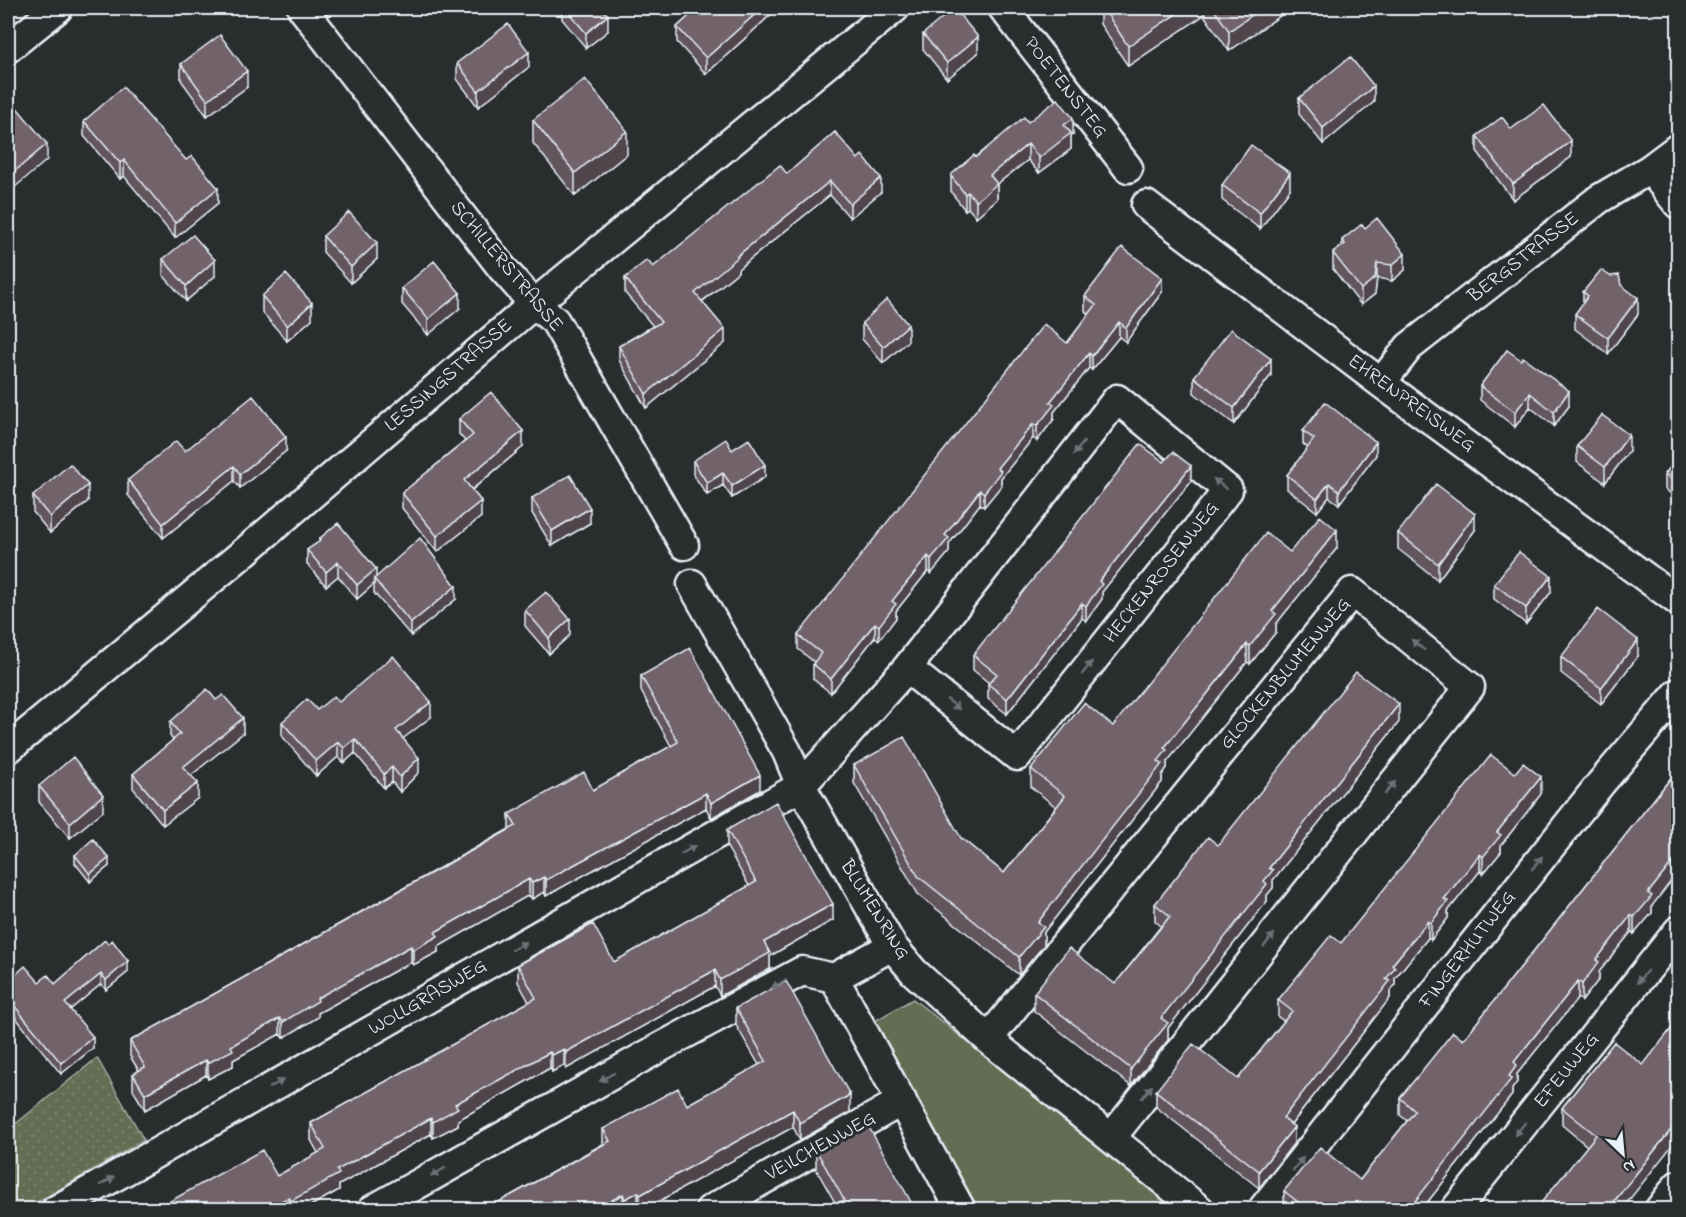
<svg xmlns="http://www.w3.org/2000/svg" width="1686" height="1217" font-family="'Indie Flower',sans-serif">
  <defs>
    <pattern id="park-dots" width="8" height="8" patternUnits="userSpaceOnUse" patternTransform="scale(1.5)"><rect width="8" height="8" fill="#646d53"/><path d="M2 2h.1M6 6h.1" fill="none" stroke="#7a826c" stroke-width="1.8" stroke-linecap="round"/></pattern>
  </defs>
  <rect width="100%" height="100%" fill="#2a2d2e"/>
  <filter id="ink" filterUnits="userSpaceOnUse"><feTurbulence type="fractalNoise" baseFrequency=".0167" numOctaves="2"/><feDisplacementMap in="SourceGraphic" scale="12" xChannelSelector="R" yChannelSelector="G"/><feConvolveMatrix kernelMatrix="1 2 1 2 8 2 1 2 1" color-interpolation-filters="sRGB"/></filter>
  <g filter="url(#ink)">
    <path fill="#646d53" stroke="#a6afa6" stroke-width="1.5" d="M 913,999 L 1180,1209 L 977,1209 L 873,1022 Z"/>
    <path fill="url(#park-dots)" stroke="#a6afa6" stroke-width="1.5" d="M 97,1058 L 144,1140 L 26,1209 L 8,1209 L 8,1130 Z"/>
    <g fill="none" stroke-linecap="round" stroke-linejoin="round">
      <g stroke="#e8f1f8" stroke-width="33">
        <path id="street" d="M 302,8 L 502,268 L 534,304 L 555,321 L 684,545
          M 1003,8 L 1128,168
          M 8,48 L 58,8
          M 1650,169 L 1678,204
          M 1146,205 L 1381,383 L 1678,601
          M 1381,383 L 1409,347 L 1599,199 L 1650,169 L 1678,148
          M 692,584 L 787,752 L 801,786 L 892,946 L 914,972 L 988,1039 L 1200,1210
          M 8,749 L 241,555 L 534,304 L 895,8
          M 834,978 L 961,1210
          M 834,978 L 892,946
          M 988,1039 L 1352,592 L 1470,687 L 1111,1138
          M 56,1210 L 801,786 L 907,668 L 1117,399 L 1228,490 L 1017,756 L 907,668
          M 372,1210 L 661,1047 L 802,971 L 834,978
          M 710,1210 L 902,1101
          M 1262,1210 L 1601,783 L 1678,693
          M 1455,1210 L 1678,931
          M 1659,1210 L 1678,1185"/>
      </g>
      <use href="#street" stroke="#2a2d2e" stroke-width="28"/>
    </g>
    <path fill="#62545c" stroke="#e8f1f8" stroke-width="1.5" d="M 562,8 L 601,8 L 608,31 L 586,48 L 562,19 Z
      M 698,8 L 784,8 L 780,11 L 778,8 L 706,74 L 677,42 L 677,27 Z
      M 1100,8 L 1284,8 L 1284,13 L 1229,51 L 1204,15 L 1128,66 L 1100,24 Z
      M 923,34 L 978,53 L 947,79 L 923,49 Z
      M 457,63 L 529,67 L 478,107 L 457,79 Z
      M 181,64 L 247,87 L 207,116 L 181,80 Z
      M 1299,98 L 1374,102 L 1323,144 L 1299,114 Z
      M 533,120 L 627,154 L 575,196 L 533,143 Z
      M 84,121 L 218,203 L 175,238 L 124,176 L 120,179 L 84,136 Z
      M 1028,122 L 1073,134 L 1071,135 L 1071,149 L 1039,173 L 1028,160 L 997,184 L 997,199 L 976,217 L 968,208 L 965,210 L 951,192 L 951,176 L 976,157 Z
      M 1511,129 L 1571,157 L 1513,200 L 1477,151 L 1477,136 Z
      M 835,132 L 881,192 L 850,218 L 830,195 L 738,269 L 738,272 L 702,302 L 725,343 L 646,408 L 619,360 L 619,346 L 653,326 L 625,293 L 625,278 L 653,267 L 787,174 Z
      M 1222,185 L 1290,189 L 1260,229 L 1222,200 Z
      M 1365,228 L 1405,270 L 1392,281 L 1377,278 L 1375,294 L 1361,305 L 1333,269 L 1333,253 L 1342,246 L 1342,240 Z
      M 323,236 L 377,259 L 351,283 L 323,252 Z
      M 163,259 L 215,276 L 186,301 L 163,275 Z
      M 1621,285 L 1638,314 L 1608,354 L 1575,329 L 1575,314 L 1583,303 L 1583,292 Z
      M 402,288 L 460,308 L 428,335 L 402,304 Z
      M 1162,292 L 1126,342 L 1119,337 L 1092,370 L 1089,368 L 1054,412 L 1054,419 L 1037,441 L 1033,438 L 1001,478 L 1001,486 L 992,497 L 984,507 L 980,504 L 949,544 L 949,552 L 931,574 L 928,571 L 896,611 L 896,618 L 879,640 L 875,637 L 831,693 L 813,679 L 813,664 L 814,662 L 798,649 L 798,635 L 1067,343 L 1089,314 L 1085,311 L 1085,296 Z
      M 262,296 L 312,319 L 287,341 L 262,312 Z
      M 1678,320 L 1678,341 L 1676,339 L 1676,323 Z
      M 862,323 L 908,341 L 883,363 L 862,339 Z
      M 1507,350 L 1569,406 L 1554,426 L 1530,407 L 1515,427 L 1480,400 L 1480,386 Z
      M 1271,375 L 1234,424 L 1194,393 L 1194,377 Z
      M 459,419 L 523,447 L 472,490 L 481,517 L 437,552 L 402,508 L 402,493 L 465,441 L 459,434 Z
      M 1303,431 L 1376,455 L 1339,504 L 1329,497 L 1317,512 L 1287,489 L 1287,475 L 1308,448 L 1303,444 Z
      M 1577,446 L 1629,451 L 1605,483 L 1577,462 Z
      M 732,450 L 765,477 L 732,498 L 723,485 L 707,495 L 693,474 L 693,461 Z
      M 185,451 L 286,451 L 240,488 L 234,481 L 163,538 L 128,495 L 128,480 Z
      M 1678,457 L 1678,500 L 1665,489 L 1665,474 Z
      M 1164,462 L 1191,481 L 1102,592 L 1102,599 L 1086,621 L 1082,618 L 1007,714 L 988,699 L 988,684 L 989,683 L 973,670 L 973,655 Z
      M 33,496 L 88,501 L 50,533 L 33,512 Z
      M 532,498 L 590,523 L 552,546 L 532,513 Z
      M 1475,530 L 1438,580 L 1398,549 L 1398,533 Z
      M 319,539 L 376,577 L 456,599 L 411,636 L 374,593 L 374,584 L 357,599 L 338,576 L 326,586 L 307,564 L 307,550 L 319,542 Z
      M 1337,548 L 1276,624 L 1276,632 L 1250,664 L 1247,662 L 1167,762 L 1167,768 L 1162,775 L 1162,782 L 1044,932 L 1044,945 L 1019,975 L 918,894 L 854,783 L 854,765 L 961,838 L 1004,873 L 1056,807 L 1031,787 L 1031,769 L 1113,726 L 1290,552 Z
      M 1494,584 L 1551,592 L 1526,624 L 1494,599 Z
      M 525,610 L 570,635 L 549,654 L 525,626 Z
      M 1638,656 L 1601,704 L 1561,673 L 1561,657 Z
      M 641,676 L 760,790 L 711,818 L 706,808 L 546,896 L 544,892 L 532,899 L 529,895 L 438,947 L 438,952 L 413,965 L 411,962 L 318,1013 L 318,1017 L 283,1038 L 280,1034 L 233,1060 L 233,1066 L 208,1079 L 206,1075 L 145,1110 L 133,1090 L 133,1074 L 139,1071 L 130,1056 L 130,1041 L 509,829 L 509,814 L 593,790 L 671,746 L 641,691 Z
      M 339,702 L 431,717 L 403,738 L 419,772 L 400,792 L 392,782 L 384,788 L 355,753 L 344,763 L 338,757 L 316,776 L 282,736 L 282,722 Z
      M 170,722 L 243,733 L 191,775 L 198,798 L 163,825 L 133,788 L 133,774 L 173,740 L 170,736 Z
      M 1399,722 L 1273,880 L 1273,888 L 1267,895 L 1267,901 L 1168,1028 L 1168,1040 L 1131,1086 L 1034,1011 L 1034,993 L 1115,984 L 1161,926 L 1155,921 L 1155,904 L 1218,845 Z
      M 1678,769 L 1652,906 L 1652,913 L 1634,934 L 1631,932 L 1599,972 L 1599,979 L 1582,1001 L 1578,998 L 1517,1074 L 1517,1082 L 1512,1089 L 1512,1095 L 1422,1209 L 1286,1209 L 1284,1208 L 1284,1191 L 1360,1180 L 1407,1121 L 1400,1115 L 1400,1098 L 1463,1040 Z
      M 39,786 L 103,811 L 70,838 L 39,802 Z
      M 1541,794 L 1501,845 L 1501,852 L 1483,874 L 1480,871 L 1448,911 L 1448,918 L 1431,940 L 1428,938 L 1395,978 L 1395,985 L 1390,992 L 1390,998 L 1291,1125 L 1294,1143 L 1259,1188 L 1156,1107 L 1156,1091 L 1238,1079 L 1284,1021 L 1278,1017 L 1278,1000 L 1341,943 Z
      M 727,830 L 833,920 L 770,956 L 770,969 L 720,996 L 715,986 L 566,1069 L 564,1065 L 552,1072 L 550,1068 L 458,1120 L 458,1125 L 433,1138 L 431,1134 L 339,1185 L 339,1190 L 305,1209 L 156,1209 L 277,1176 L 318,1153 L 311,1140 L 311,1123 L 529,1002 L 518,982 L 518,965 L 614,962 L 749,886 L 727,847 Z
      M 75,855 L 109,866 L 90,882 L 75,863 Z
      M 105,940 L 128,972 L 106,990 L 101,984 L 70,1010 L 93,1048 L 61,1074 L 8,1008 L 8,982 L 39,982 L 55,984 Z
      M 736,1008 L 850,1112 L 800,1140 L 793,1127 L 645,1209 L 486,1209 L 603,1144 L 603,1129 L 687,1105 L 759,1065 L 736,1025 Z
      M 1614,1042 L 1622,1209 L 1587,1146 L 1562,1125 L 1562,1108 Z
      M 816,1150 L 915,1209 L 836,1204 L 816,1169 Z"/>
    <path fill="#50454b" stroke="#e8f1f8" stroke-width="1.5" d="M 762,8 L 778,8 L 706,74 L 706,58 Z
      M 1185,8 L 1204,8 L 1204,15 L 1128,66 L 1128,46 Z
      M 1262,8 L 1284,8 L 1284,13 L 1229,51 L 1229,31 Z
      M 608,15 L 608,31 L 586,48 L 586,33 Z
      M 978,37 L 978,53 L 947,79 L 947,63 Z
      M 529,52 L 529,67 L 478,107 L 478,91 Z
      M 247,71 L 247,87 L 207,116 L 207,100 Z
      M 1374,86 L 1374,102 L 1323,144 L 1323,128 Z
      M 1073,118 L 1073,134 L 1071,135 L 1071,149 L 1039,173 L 1039,158 L 1064,125 Z
      M 627,131 L 627,154 L 575,196 L 575,173 Z
      M 1571,141 L 1571,157 L 1513,200 L 1513,184 Z
      M 47,144 L 47,160 L 8,193 L 8,177 Z
      M 1028,144 L 1028,160 L 997,184 L 997,199 L 976,217 L 976,201 L 990,175 Z
      M 124,160 L 124,176 L 120,179 L 120,163 Z
      M 1290,173 L 1290,189 L 1260,229 L 1260,213 Z
      M 881,178 L 881,192 L 850,218 L 850,204 Z
      M 830,181 L 830,195 L 738,269 L 738,272 L 695,307 L 695,293 L 737,256 Z
      M 218,188 L 218,203 L 175,238 L 175,223 Z
      M 968,192 L 968,208 L 965,210 L 965,194 Z
      M 377,243 L 377,259 L 351,283 L 351,267 Z
      M 1405,254 L 1405,270 L 1392,281 L 1392,265 Z
      M 215,260 L 215,276 L 186,301 L 186,286 Z
      M 1377,263 L 1377,278 L 1375,294 L 1361,305 L 1361,289 Z
      M 1162,278 L 1162,292 L 1126,342 L 1126,328 Z
      M 460,293 L 460,308 L 428,335 L 428,319 Z
      M 1638,298 L 1638,314 L 1608,354 L 1608,338 Z
      M 312,303 L 312,319 L 287,341 L 287,326 Z
      M 1119,322 L 1119,337 L 1092,370 L 1092,356 Z
      M 908,325 L 908,341 L 883,363 L 883,347 Z
      M 725,329 L 725,343 L 646,408 L 646,394 Z
      M 1089,353 L 1089,368 L 1054,412 L 1054,419 L 1037,441 L 1037,426 L 1050,402 Z
      M 1271,359 L 1271,375 L 1234,424 L 1234,408 Z
      M 1569,391 L 1569,406 L 1554,426 L 1554,412 Z
      M 1530,393 L 1530,407 L 1515,427 L 1515,412 Z
      M 1033,424 L 1033,438 L 1001,478 L 1001,486 L 984,507 L 984,493 L 997,468 Z
      M 523,431 L 523,447 L 464,496 L 464,480 Z
      M 1629,435 L 1629,451 L 1605,483 L 1605,467 Z
      M 286,437 L 286,451 L 240,488 L 240,474 Z
      M 1376,442 L 1376,455 L 1339,504 L 1339,491 Z
      M 765,465 L 765,477 L 732,498 L 732,486 Z
      M 234,466 L 234,481 L 163,538 L 163,524 Z
      M 1191,466 L 1191,481 L 1102,592 L 1102,599 L 1086,621 L 1086,606 L 1099,581 Z
      M 723,473 L 723,485 L 707,495 L 707,483 Z
      M 1329,483 L 1329,497 L 1317,512 L 1317,499 Z
      M 88,485 L 88,501 L 50,533 L 50,517 Z
      M 980,490 L 980,504 L 949,544 L 949,552 L 931,574 L 931,559 L 945,535 Z
      M 481,501 L 481,517 L 437,552 L 437,536 Z
      M 590,508 L 590,523 L 552,546 L 552,531 Z
      M 1475,514 L 1475,530 L 1438,580 L 1438,564 Z
      M 1337,530 L 1337,548 L 1276,624 L 1276,632 L 1250,664 L 1250,646 L 1272,611 Z
      M 928,556 L 928,571 L 896,611 L 896,618 L 879,640 L 879,626 L 892,601 Z
      M 338,562 L 338,576 L 326,586 L 326,572 Z
      M 376,569 L 376,581 L 374,579 L 374,584 L 357,599 L 357,585 Z
      M 1551,576 L 1551,592 L 1526,624 L 1526,608 Z
      M 456,586 L 456,599 L 411,636 L 411,623 Z
      M 1082,603 L 1082,618 L 1007,714 L 1007,699 Z
      M 570,619 L 570,635 L 549,654 L 549,638 Z
      M 875,623 L 875,637 L 831,693 L 831,679 Z
      M 1638,640 L 1638,656 L 1601,704 L 1601,688 Z
      M 1247,644 L 1247,662 L 1167,762 L 1167,768 L 1162,775 L 1162,782 L 1044,932 L 1044,945 L 1019,975 L 1019,957 L 1038,922 L 1158,761 L 1164,748 Z
      M 9,667 L 9,683 L 8,684 L 8,668 Z
      M 431,702 L 431,717 L 396,744 L 396,730 Z
      M 1399,704 L 1399,722 L 1273,880 L 1273,888 L 1267,895 L 1267,901 L 1168,1028 L 1168,1040 L 1131,1086 L 1131,1069 L 1161,1018 L 1264,881 L 1269,868 Z
      M 243,718 L 243,733 L 183,782 L 183,767 Z
      M 355,739 L 355,753 L 344,763 L 344,748 Z
      M 338,742 L 338,757 L 316,776 L 316,761 Z
      M 419,758 L 419,772 L 400,792 L 400,777 Z
      M 392,767 L 392,782 L 384,788 L 384,774 Z
      M 760,775 L 760,790 L 711,818 L 711,803 Z
      M 1541,777 L 1541,794 L 1501,845 L 1501,852 L 1483,874 L 1483,857 L 1497,832 Z
      M 198,783 L 198,798 L 163,825 L 163,810 Z
      M 706,793 L 706,808 L 546,896 L 546,880 Z
      M 103,795 L 103,811 L 70,838 L 70,823 Z
      M 1480,854 L 1480,871 L 1448,911 L 1448,918 L 1431,940 L 1431,923 L 1444,899 Z
      M 1678,855 L 1678,872 L 1652,906 L 1652,913 L 1634,934 L 1634,917 L 1648,893 Z
      M 109,858 L 109,866 L 90,882 L 90,874 Z
      M 544,877 L 544,892 L 532,899 L 532,883 Z
      M 529,879 L 529,895 L 438,947 L 438,952 L 413,965 L 413,950 L 435,932 Z
      M 833,904 L 833,920 L 770,956 L 770,969 L 720,996 L 720,980 L 764,942 Z
      M 1631,915 L 1631,932 L 1599,972 L 1599,979 L 1582,1001 L 1582,984 L 1596,960 Z
      M 1428,921 L 1428,938 L 1395,978 L 1395,985 L 1390,992 L 1390,998 L 1283,1135 L 1283,1118 L 1386,979 L 1392,965 Z
      M 411,946 L 411,962 L 318,1013 L 318,1017 L 283,1038 L 283,1022 L 317,998 Z
      M 128,961 L 128,972 L 106,990 L 106,980 Z
      M 715,970 L 715,986 L 566,1069 L 566,1052 Z
      M 101,974 L 101,984 L 65,1014 L 65,1003 Z
      M 1578,981 L 1578,998 L 1517,1074 L 1517,1082 L 1512,1089 L 1512,1095 L 1422,1209 L 1409,1209 L 1509,1076 L 1514,1062 Z
      M 280,1018 L 280,1034 L 233,1060 L 233,1066 L 208,1079 L 208,1063 L 231,1046 Z
      M 93,1037 L 93,1048 L 61,1074 L 61,1063 Z
      M 564,1049 L 564,1065 L 552,1072 L 552,1055 Z
      M 550,1052 L 550,1068 L 458,1120 L 458,1125 L 433,1138 L 433,1122 L 455,1104 Z
      M 206,1060 L 206,1075 L 145,1110 L 145,1094 Z
      M 850,1095 L 850,1112 L 800,1140 L 800,1123 Z
      M 793,1110 L 793,1127 L 645,1209 L 640,1209 L 640,1195 Z
      M 431,1118 L 431,1134 L 339,1185 L 339,1190 L 305,1209 L 291,1209 L 291,1201 L 337,1170 Z
      M 1678,1121 L 1678,1138 L 1622,1209 L 1608,1209 Z
      M 1294,1127 L 1294,1143 L 1259,1188 L 1259,1171 Z
      M 638,1192 L 638,1209 L 625,1209 L 625,1199 Z
      M 623,1194 L 623,1209 L 596,1209 Z
      M 289,1197 L 289,1209 L 266,1209 Z"/>
    <path fill="#72626b" stroke="#e8f1f8" stroke-width="1.5" d="M 565,8 L 601,8 L 608,15 L 586,33 Z
      M 698,8 L 762,8 L 706,58 L 677,27 Z
      M 954,8 L 978,37 L 947,63 L 923,34 Z
      M 1103,8 L 1185,8 L 1128,46 Z
      M 1213,8 L 1262,8 L 1229,31 Z
      M 508,24 L 529,52 L 478,91 L 457,63 Z
      M 220,35 L 247,71 L 207,100 L 181,64 Z
      M 1350,57 L 1374,86 L 1323,128 L 1299,98 Z
      M 585,79 L 627,131 L 575,173 L 533,120 Z
      M 123,87 L 186,160 L 192,156 L 218,188 L 175,223 L 124,160 L 120,163 L 84,121 Z
      M 9,98 L 47,144 L 8,177 L 8,99 Z
      M 1058,99 L 1073,118 L 1064,125 L 1071,133 L 1039,158 L 1028,144 L 990,175 L 997,184 L 976,201 L 968,192 L 965,194 L 951,176 L 952,174 L 974,155 L 976,157 L 1024,117 L 1028,122 Z
      M 1544,105 L 1571,141 L 1513,184 L 1477,136 L 1502,117 L 1511,129 Z
      M 835,132 L 858,159 L 862,155 L 881,178 L 850,204 L 830,181 L 737,256 L 738,257 L 695,293 L 725,329 L 646,394 L 619,346 L 661,322 L 625,278 L 647,260 L 653,267 L 780,165 L 787,174 Z
      M 1251,145 L 1290,173 L 1260,213 L 1222,185 Z
      M 349,212 L 377,243 L 351,267 L 323,236 Z
      M 1377,218 L 1405,254 L 1392,265 L 1377,263 L 1375,278 L 1361,289 L 1333,253 L 1345,244 L 1342,240 L 1362,224 L 1365,228 Z
      M 193,235 L 215,260 L 186,286 L 163,259 Z
      M 1122,247 L 1162,278 L 1126,328 L 1119,322 L 1092,356 L 1089,353 L 1050,402 L 1054,405 L 1037,426 L 1033,424 L 997,468 L 1001,471 L 992,483 L 984,493 L 980,490 L 945,535 L 949,538 L 931,559 L 928,556 L 892,601 L 896,604 L 879,626 L 875,623 L 831,679 L 813,664 L 821,653 L 798,635 L 1044,324 L 1067,343 L 1096,305 L 1085,296 Z
      M 434,261 L 460,293 L 428,319 L 402,288 Z
      M 1601,270 L 1610,276 L 1619,275 L 1621,285 L 1638,298 L 1608,338 L 1575,314 L 1588,296 L 1583,292 Z
      M 286,274 L 312,303 L 287,326 L 262,296 Z
      M 887,299 L 908,325 L 883,347 L 862,323 Z
      M 1231,329 L 1271,359 L 1234,408 L 1194,377 Z
      M 1507,350 L 1521,360 L 1523,357 L 1569,391 L 1554,412 L 1530,393 L 1515,412 L 1480,386 Z
      M 491,392 L 523,431 L 464,480 L 481,501 L 437,536 L 402,493 L 473,435 L 459,419 Z
      M 253,396 L 286,437 L 240,474 L 234,466 L 163,524 L 128,480 L 176,441 L 185,451 Z
      M 1325,402 L 1376,442 L 1339,491 L 1329,483 L 1317,499 L 1287,475 L 1314,439 L 1303,431 Z
      M 1602,415 L 1629,435 L 1605,467 L 1577,446 Z
      M 726,439 L 732,450 L 749,439 L 765,465 L 732,486 L 723,473 L 707,483 L 693,461 Z
      M 1140,444 L 1164,462 L 1173,452 L 1191,466 L 1099,581 L 1102,584 L 1086,606 L 1082,603 L 1007,699 L 988,684 L 997,674 L 973,655 Z
      M 1678,457 L 1678,484 L 1665,474 Z
      M 70,464 L 88,485 L 50,517 L 33,496 Z
      M 570,475 L 590,508 L 552,531 L 532,498 Z
      M 1436,484 L 1475,514 L 1438,564 L 1398,533 Z
      M 1320,516 L 1337,530 L 1272,611 L 1276,614 L 1250,646 L 1247,644 L 1164,748 L 1167,750 L 1158,761 L 1162,764 L 1038,922 L 1044,927 L 1019,957 L 918,876 L 854,765 L 904,737 L 961,838 L 1004,873 L 1065,796 L 1031,769 L 1084,703 L 1113,726 L 1266,533 L 1290,552 Z
      M 338,523 L 376,569 L 357,585 L 338,562 L 326,572 L 307,550 L 320,541 L 319,539 Z
      M 420,538 L 456,586 L 411,623 L 374,579 Z
      M 1519,552 L 1551,576 L 1526,608 L 1494,584 Z
      M 546,592 L 570,619 L 549,638 L 525,610 Z
      M 1598,609 L 1638,640 L 1601,688 L 1561,657 Z
      M 690,648 L 760,775 L 711,803 L 706,793 L 546,880 L 544,877 L 532,883 L 529,879 L 435,932 L 438,936 L 413,950 L 411,946 L 317,998 L 318,1001 L 283,1022 L 280,1018 L 231,1046 L 233,1050 L 208,1063 L 206,1060 L 145,1094 L 133,1074 L 145,1067 L 130,1041 L 516,826 L 509,814 L 584,772 L 593,790 L 678,742 L 641,676 Z
      M 393,656 L 431,702 L 396,730 L 419,758 L 400,777 L 392,767 L 384,774 L 355,739 L 344,748 L 338,742 L 316,761 L 282,722 L 307,699 L 317,710 L 334,696 L 339,702 Z
      M 1356,672 L 1399,704 L 1269,868 L 1273,870 L 1264,881 L 1267,884 L 1161,1018 L 1168,1023 L 1131,1069 L 1034,993 L 1069,948 L 1115,984 L 1170,916 L 1155,904 L 1208,837 L 1218,845 Z
      M 207,689 L 216,700 L 223,695 L 243,718 L 183,767 L 198,783 L 163,810 L 133,774 L 180,734 L 170,722 Z
      M 1491,755 L 1515,773 L 1523,763 L 1541,777 L 1497,832 L 1501,835 L 1483,857 L 1480,854 L 1444,899 L 1448,901 L 1431,923 L 1428,921 L 1392,965 L 1395,968 L 1386,979 L 1390,981 L 1283,1118 L 1294,1127 L 1259,1171 L 1156,1091 L 1193,1044 L 1238,1079 L 1292,1011 L 1278,1000 L 1331,935 L 1341,943 Z
      M 73,757 L 103,795 L 70,823 L 39,786 Z
      M 1678,769 L 1678,855 L 1648,893 L 1652,896 L 1643,907 L 1634,917 L 1631,915 L 1596,960 L 1599,962 L 1582,984 L 1578,981 L 1514,1062 L 1517,1065 L 1509,1076 L 1512,1078 L 1409,1209 L 1307,1209 L 1284,1191 L 1320,1147 L 1360,1180 L 1415,1111 L 1400,1098 L 1453,1032 L 1463,1040 Z
      M 776,802 L 833,904 L 764,942 L 770,953 L 720,980 L 715,970 L 566,1052 L 564,1049 L 552,1055 L 550,1052 L 455,1104 L 458,1108 L 433,1122 L 431,1118 L 337,1170 L 339,1174 L 291,1201 L 289,1197 L 266,1209 L 156,1209 L 262,1150 L 277,1176 L 325,1149 L 311,1123 L 536,998 L 518,965 L 593,924 L 614,962 L 756,882 L 727,830 Z
      M 93,839 L 109,858 L 90,874 L 75,855 Z
      M 105,940 L 108,944 L 112,940 L 128,961 L 106,980 L 101,974 L 65,1003 L 93,1037 L 61,1063 L 8,998 L 8,982 L 25,966 L 39,982 L 48,975 L 55,984 Z
      M 786,981 L 850,1095 L 800,1123 L 793,1110 L 640,1195 L 638,1192 L 625,1199 L 623,1194 L 596,1209 L 486,1209 L 610,1141 L 603,1129 L 678,1088 L 687,1105 L 766,1061 L 736,1008 Z
      M 1678,1020 L 1678,1121 L 1608,1209 L 1536,1209 L 1596,1135 L 1562,1108 L 1614,1042 L 1643,1065 Z
      M 866,1122 L 915,1209 L 826,1209 L 844,1200 L 816,1150 Z"/>
    <defs><path id="oneway-solid" d="M-6-.8H1V-3.2L6.5 0L1 3.2V.8H-6Z" transform="scale(1.5)"/></defs>
    <g fill="#6c7275">
      <use href="#oneway-solid" transform="translate(1079 448) rotate(128)"/>
      <use href="#oneway-solid" transform="translate(1220 484) rotate(-141)"/>
      <use href="#oneway-solid" transform="translate(1418 645) rotate(-141)"/>
      <use href="#oneway-solid" transform="translate(1087 668) rotate(-52)"/>
      <use href="#oneway-solid" transform="translate(953 704) rotate(39)"/>
      <use href="#oneway-solid" transform="translate(1390 788) rotate(-51)"/>
      <use href="#oneway-solid" transform="translate(688 850) rotate(-29)"/>
      <use href="#oneway-solid" transform="translate(1537 863) rotate(-52)"/>
      <use href="#oneway-solid" transform="translate(1269 940) rotate(-51)"/>
      <use href="#oneway-solid" transform="translate(519 946) rotate(-30)"/>
      <use href="#oneway-solid" transform="translate(1642 977) rotate(129)"/>
      <use href="#oneway-solid" transform="translate(779 984) rotate(152)"/>
      <use href="#oneway-solid" transform="translate(607 1077) rotate(151)"/>
      <use href="#oneway-solid" transform="translate(276 1084) rotate(-30)"/>
      <use href="#oneway-solid" transform="translate(1147 1092) rotate(-51)"/>
      <use href="#oneway-solid" transform="translate(1520 1129) rotate(129)"/>
      <use href="#oneway-solid" transform="translate(1298 1164) rotate(-52)"/>
      <use href="#oneway-solid" transform="translate(438 1172) rotate(151)"/>
      <use href="#oneway-solid" transform="translate(107 1181) rotate(-30)"/>
    </g>
  </g>
  <g text-anchor="middle" dominant-baseline="central" stroke-width="6" stroke-linejoin="round" paint-order="stroke">
    <g font-size="20" fill="#e8f1f8" stroke="#2a2d2e">
      <text transform="translate(1065 88) rotate(52)">POETENSTEG</text>
      <text transform="translate(1524 258) rotate(-38)">BERGSTRASSE</text>
      <text transform="translate(506 267) rotate(50)">SCHILLERSTRASSE</text>
      <text transform="translate(449 376) rotate(-41)">LESSINGSTRASSE</text>
      <text transform="translate(1411 404) rotate(36)">EHRENPREISWEG</text>
      <text transform="translate(1162 573) rotate(-52)">HECKENROSENWEG</text>
      <text transform="translate(1286 674) rotate(-50)">GLOCKENBLUMENWEG</text>
      <text transform="translate(874 910) rotate(58)">BLUMENRING</text>
      <text transform="translate(1468 950) rotate(-52)">FINGERHUTWEG</text>
      <text transform="translate(428 998) rotate(-30)">WOLLGRASWEG</text>
      <text transform="translate(1567 1071) rotate(-51)">EFEUWEG</text>
      <text transform="translate(821 1147) rotate(-29)">VEILCHENWEG</text>
    </g>
  </g>
  <rect width="1686" height="1217" fill="none" stroke="#2a2d2e" stroke-width="30"/>
  <rect x="15" y="15" width="1656" height="1187" fill="none" stroke="#e8f1f8" stroke-width="2" filter="url(#ink)"/>
  <g transform="translate(1623 1154) rotate(154)" stroke="#2a2d2e" stroke-width="4.5" paint-order="stroke">
  <path d="M0-4.5L10 22L0 15L-10 22Z" fill="#e8f1f8"/>
  <text y="-9" font-size="16" font-weight="bold" text-anchor="middle" fill="#e8f1f8">N</text>
  </g>
</svg>
